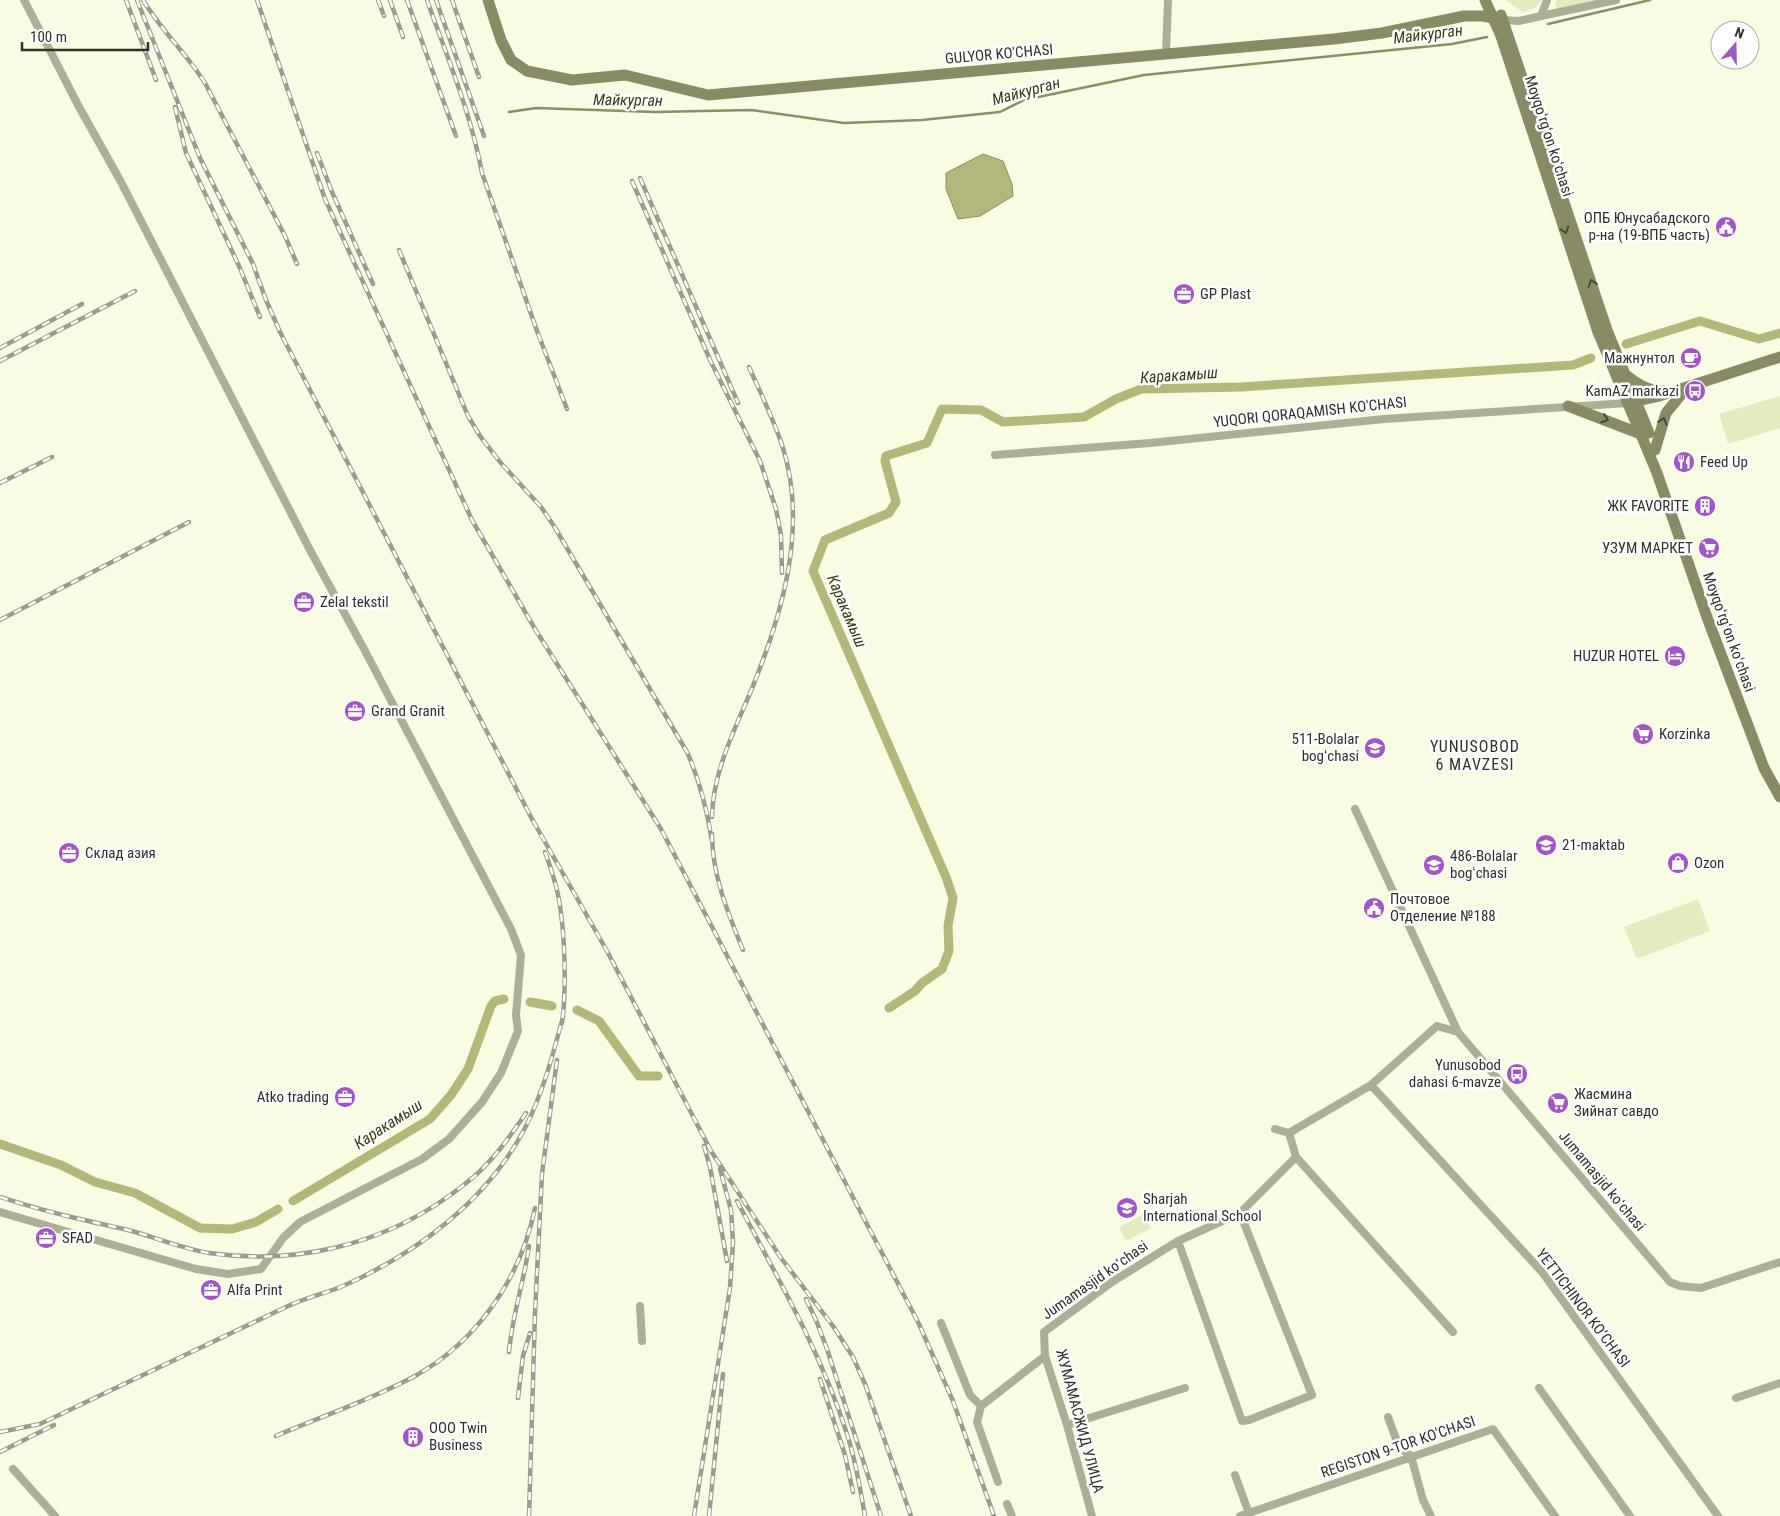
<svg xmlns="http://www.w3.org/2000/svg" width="1780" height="1516" font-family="'Roboto Condensed',sans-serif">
  <rect width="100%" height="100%" fill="#f9fbe2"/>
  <path fill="#e6eac1" d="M 1505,0 L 1542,0 L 1535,8 L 1523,12 Z
    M 1557,0 L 1606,0 L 1560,10 L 1555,6 Z
    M 1780,396 L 1780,428 L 1728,444 L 1719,414 Z
    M 1698,899 L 1710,931 L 1637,959 L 1624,927 Z
    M 1144,1214 L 1151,1228 L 1126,1241 L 1119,1227 Z"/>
  <path fill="#b3b77c" stroke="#8c8f63" d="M 983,154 L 1003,161 L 1012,184 L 1013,196 L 980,216 L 958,219 L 946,189 L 946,173 Z"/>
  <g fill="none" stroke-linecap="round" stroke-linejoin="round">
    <path stroke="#8c8f63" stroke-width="2.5" d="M 1548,24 L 1650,0
      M 509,112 L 536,108 L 655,112 L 751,110 L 844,123 L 922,120 L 1000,112 L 1024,100 L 1144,75 L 1452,44 L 1487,37"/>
    <path stroke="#b3b77c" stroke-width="9" d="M 1626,344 L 1700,321 L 1759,339 L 1780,333
      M 530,1002 L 552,1006
      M 889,1008 L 915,991 L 922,983 L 942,969 L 949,951 L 948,926 L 953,898 L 946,877 L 813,571 L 825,540 L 889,513 L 896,502 L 885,461 L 886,456 L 927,443 L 942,409 L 981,410 L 1003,422 L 1084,417 L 1116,399 L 1141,389 L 1241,387 L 1573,365 L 1591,358
      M 577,1010 L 599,1021 L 639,1076 L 658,1076
      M 0,1144 L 61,1165 L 95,1182 L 135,1193 L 200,1228 L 232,1229 L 256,1222 L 278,1209
      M 293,1201 L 430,1119 L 451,1095 L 468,1069 L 491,1006 L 495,1001 L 504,999"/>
    <path stroke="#acaf95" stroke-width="8" d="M 1541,16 L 1616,0
      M 1503,20 L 1519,21 L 1541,16 L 1547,0
      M 1166,54 L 1168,0
      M 995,455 L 1150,443 L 1384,419 L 1628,403
      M 1355,809 L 1458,1032
      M 1371,1085 L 1542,1272 L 1718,1516
      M 1275,1129 L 1289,1133
      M 1289,1133 L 1371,1085 L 1437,1026 L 1458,1032 L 1670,1282 L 1680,1286 L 1701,1288 L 1780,1262
      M 1296,1157 L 1453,1332
      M 0,1212 L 196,1269 L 228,1274 L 261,1269 L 283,1238 L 300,1222 L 422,1159 L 449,1139 L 482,1102 L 501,1073 L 518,1031 L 516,1015 L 521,955 L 511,929 L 364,649 L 311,552 L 121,182 L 78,105 L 24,0
      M 1178,1241 L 1242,1421 L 1249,1420 L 1312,1395 L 1240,1213
      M 640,1306 L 642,1341
      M 941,1323 L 970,1395 L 981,1406
      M 1539,1388 L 1630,1516
      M 1736,1398 L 1780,1383
      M 1388,1417 L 1399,1447 L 1411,1456
      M 1067,1425 L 1185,1388
      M 1411,1456 L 1423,1500 L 1431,1516
      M 13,1469 L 55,1516
      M 1235,1475 L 1250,1516
      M 998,1482 L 977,1422 L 981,1406 L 1045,1356
      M 1007,1504 L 1012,1516
      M 1092,1516 L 1067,1425 L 1045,1356 L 1044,1332 L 1112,1282 L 1178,1241 L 1240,1213 L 1296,1157 L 1289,1133
      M 1240,1516 L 1493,1429 L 1555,1516"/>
    <path stroke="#888b65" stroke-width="11" d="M 488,0 L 501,40 L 511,60 L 527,71 L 572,80 L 625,75 L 708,95 L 1334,39 L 1382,33 L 1464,16 L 1483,16 L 1503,20
      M 1485,0 L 1501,36 L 1598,332 L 1657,473 L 1708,620 L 1755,744 L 1764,768 L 1780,797
      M 1501,15 L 1607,330 L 1649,433
      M 1626,375 C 1638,385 1649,391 1665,391
      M 1631,402 L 1659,396 L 1780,357
      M 1568,406 L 1641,434
      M 1655,450 L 1666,413 L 1680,396"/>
    <g stroke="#9b9c8b" stroke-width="4.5">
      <path id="rail" d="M 126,0 L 156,80
        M 137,0 L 200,158 L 253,264 L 266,300 L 280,332 L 532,819 L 607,951 L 711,1151 L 781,1258 L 833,1326 L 853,1357 L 865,1384 L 911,1516
        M 143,0 C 161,30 186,53 205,83 L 285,236 L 297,264
        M 257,0 L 325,199 L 472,520 L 535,629 L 661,829 L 919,1324 L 953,1401 L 994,1516
        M 378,0 L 384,16
        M 390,0 L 403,37
        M 407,0 L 456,136
        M 427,0 C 447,57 471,113 482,173 L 537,331 L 567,409
        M 436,0 L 484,136
        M 452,0 L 479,77
        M 175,107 L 186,153 L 239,266 L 260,317
        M 317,153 L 332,192 L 373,284
        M 640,178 L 738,403
        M 632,181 L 711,362 L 760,461 L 776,509 L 781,535 L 782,573
        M 399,250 L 468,416 L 480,436 L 500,462 L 541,507 L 554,526 L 687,752 C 700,781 707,810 712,841
        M 0,348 L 82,304
        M 0,361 L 135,291
        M 0,483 L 52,457
        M 0,620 L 189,522
        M 712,817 C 713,772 734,731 751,691 C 782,615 808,529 783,448 C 774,420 761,394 749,367
        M 712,834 C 712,875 728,913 743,950
        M 545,852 C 549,863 553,875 556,886 C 565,921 567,987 562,1023
        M 704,1146 L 710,1167 L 727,1261
        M 0,1197 C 28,1206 56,1214 84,1220 C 100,1224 116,1227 132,1231 C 157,1238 183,1249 209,1253 C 294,1265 379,1246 449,1196 C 461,1187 474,1178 484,1167 C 500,1151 513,1132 526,1113
        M 737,1201 C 777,1277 821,1352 847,1434 C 856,1461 860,1489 865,1516
        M 806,1299 L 816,1320 L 827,1349 L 881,1516
        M 509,1352 C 512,1316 524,1282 529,1246
        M 820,1379 L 845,1455 L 853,1492
        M 518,1398 L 523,1356 L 530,1333
        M 0,1432 L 40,1424 C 122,1385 204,1346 286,1307 C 304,1298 324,1294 343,1286 C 417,1253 487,1201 525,1128 C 543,1093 553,1054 563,1017
        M 276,1436 C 322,1416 371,1400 415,1376 C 478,1341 521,1277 535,1208
        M 0,1452 L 54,1425
        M 529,1516 L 535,1313 L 542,1174 L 557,1060
        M 694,1516 L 730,1288 L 733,1242 L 731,1210 L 720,1169
        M 709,1516 L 723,1374"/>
    </g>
    <use href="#rail" stroke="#fff" stroke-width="2.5" stroke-dasharray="8" stroke-linecap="butt"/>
  </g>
  <defs><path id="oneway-chevron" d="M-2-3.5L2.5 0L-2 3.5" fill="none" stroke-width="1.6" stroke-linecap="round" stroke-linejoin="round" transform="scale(1.25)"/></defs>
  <g stroke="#474837">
    <use href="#oneway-chevron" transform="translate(1565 230) rotate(72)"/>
    <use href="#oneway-chevron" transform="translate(1592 283) rotate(-108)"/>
    <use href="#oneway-chevron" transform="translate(1605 419) rotate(20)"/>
    <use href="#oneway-chevron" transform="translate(1663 421) rotate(-72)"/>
  </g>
  <defs>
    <g id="civic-disc" transform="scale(1.125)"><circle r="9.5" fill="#a155c7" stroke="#fff"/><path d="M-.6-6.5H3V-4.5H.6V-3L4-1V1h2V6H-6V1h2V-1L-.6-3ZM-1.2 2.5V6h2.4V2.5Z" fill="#fff"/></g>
    <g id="office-disc" transform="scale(1.125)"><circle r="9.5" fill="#a155c7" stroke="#fff"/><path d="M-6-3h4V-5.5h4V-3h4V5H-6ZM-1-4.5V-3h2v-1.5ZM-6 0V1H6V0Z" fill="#fff"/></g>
    <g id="cafe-disc" transform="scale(1.125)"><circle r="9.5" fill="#a155c7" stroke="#fff"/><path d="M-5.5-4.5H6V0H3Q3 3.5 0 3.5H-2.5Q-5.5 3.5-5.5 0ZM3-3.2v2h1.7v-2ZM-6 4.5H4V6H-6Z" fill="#fff"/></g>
    <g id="bus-disc" transform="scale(1.125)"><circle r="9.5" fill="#a155c7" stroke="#fff"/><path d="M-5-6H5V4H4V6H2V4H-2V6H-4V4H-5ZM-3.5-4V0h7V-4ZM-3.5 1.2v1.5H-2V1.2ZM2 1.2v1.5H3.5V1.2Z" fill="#fff"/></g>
    <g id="restaurant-disc" transform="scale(1.125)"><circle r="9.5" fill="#a155c7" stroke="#fff"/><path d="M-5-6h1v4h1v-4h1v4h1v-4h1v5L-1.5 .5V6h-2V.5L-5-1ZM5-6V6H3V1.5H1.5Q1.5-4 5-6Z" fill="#fff"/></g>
    <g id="building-disc" transform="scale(1.125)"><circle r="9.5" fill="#a155c7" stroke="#fff"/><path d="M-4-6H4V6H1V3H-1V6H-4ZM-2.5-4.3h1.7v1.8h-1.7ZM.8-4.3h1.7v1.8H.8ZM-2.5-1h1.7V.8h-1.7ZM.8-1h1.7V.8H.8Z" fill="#fff"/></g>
    <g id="supermarket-disc" transform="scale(1.125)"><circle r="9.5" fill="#a155c7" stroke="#fff"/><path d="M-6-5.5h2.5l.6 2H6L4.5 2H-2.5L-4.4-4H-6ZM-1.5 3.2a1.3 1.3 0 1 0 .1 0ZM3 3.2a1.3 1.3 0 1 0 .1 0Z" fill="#fff"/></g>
    <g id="hotel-disc" transform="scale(1.125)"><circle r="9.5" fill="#a155c7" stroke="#fff"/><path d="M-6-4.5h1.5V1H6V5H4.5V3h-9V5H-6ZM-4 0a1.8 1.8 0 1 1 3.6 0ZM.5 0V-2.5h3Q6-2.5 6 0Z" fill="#fff"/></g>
    <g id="school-disc" transform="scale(1.125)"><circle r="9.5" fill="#a155c7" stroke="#fff"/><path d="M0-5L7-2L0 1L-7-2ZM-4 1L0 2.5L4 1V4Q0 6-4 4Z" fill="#fff"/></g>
    <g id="shop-disc" transform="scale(1.125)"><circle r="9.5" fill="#a155c7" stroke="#fff"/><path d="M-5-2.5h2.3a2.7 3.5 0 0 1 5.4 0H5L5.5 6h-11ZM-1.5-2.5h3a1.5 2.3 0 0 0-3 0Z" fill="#fff"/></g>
  </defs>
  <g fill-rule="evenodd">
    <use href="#civic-disc" x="1726" y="227"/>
    <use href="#office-disc" x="1184" y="294"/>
    <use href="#cafe-disc" x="1691" y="358"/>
    <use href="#bus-disc" x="1695" y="391"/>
    <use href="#restaurant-disc" x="1684" y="462"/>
    <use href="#building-disc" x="1705" y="506"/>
    <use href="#supermarket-disc" x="1709" y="548"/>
    <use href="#office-disc" x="304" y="602"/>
    <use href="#hotel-disc" x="1675" y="656"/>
    <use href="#office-disc" x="355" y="711"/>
    <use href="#supermarket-disc" x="1643" y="734"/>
    <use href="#school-disc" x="1375" y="748"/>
    <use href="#school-disc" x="1546" y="845"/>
    <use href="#office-disc" x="69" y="853"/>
    <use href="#shop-disc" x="1678" y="863"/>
    <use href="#school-disc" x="1434" y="865"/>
    <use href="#civic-disc" x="1374" y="908"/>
    <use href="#bus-disc" x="1517" y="1074"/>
    <use href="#office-disc" x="345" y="1097"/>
    <use href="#supermarket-disc" x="1558" y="1103"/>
    <use href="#school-disc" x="1127" y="1208"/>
    <use href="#office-disc" x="46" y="1238"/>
    <use href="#office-disc" x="211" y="1290"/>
    <use href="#building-disc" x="413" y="1437"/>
  </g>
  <g text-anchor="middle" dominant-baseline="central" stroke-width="5" stroke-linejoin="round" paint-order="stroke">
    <g font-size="15" fill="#313128" stroke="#fff">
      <text transform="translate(999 54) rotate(-5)">GULYOR KO'CHASI</text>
      <text transform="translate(1549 136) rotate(72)">Moyqoʻrgʻon koʻchasi</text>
      <text transform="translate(1310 412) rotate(-6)">YUQORI QORAQAMISH KO'CHASI</text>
      <text transform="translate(1729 632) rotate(70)">Moyqoʻrgʻon koʻchasi</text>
      <text transform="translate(1602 1181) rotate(50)">Jumamasjid koʻchasi</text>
      <text transform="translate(1095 1280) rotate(-35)">Jumamasjid koʻchasi</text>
      <text transform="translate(1583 1308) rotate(53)">YETTICHINOR KO‘CHASI</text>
      <text transform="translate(1080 1421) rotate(75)">ЖУМАМАСЖИД УЛИЦА</text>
      <text transform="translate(1398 1447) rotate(-19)">REGISTON 9-TOR KO'CHASI</text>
    </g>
    <g font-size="15" fill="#313128" stroke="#fff" text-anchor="start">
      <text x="1710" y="218" text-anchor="end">ОПБ Юнусабадского<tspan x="1710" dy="17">р-на (19-ВПБ часть)</tspan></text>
      <text x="1200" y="294">GP Plast</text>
      <text x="1675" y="358" text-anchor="end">Мажнунтол</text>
      <text x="1679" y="391" text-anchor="end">KamAZ markazi</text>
      <text x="1700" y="462">Feed Up</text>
      <text x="1689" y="506" text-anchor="end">ЖК FAVORITE</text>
      <text x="1693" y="548" text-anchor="end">УЗУМ МАРКЕТ</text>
      <text x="320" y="602">Zelal tekstil</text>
      <text x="1659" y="656" text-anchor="end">HUZUR HOTEL</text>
      <text x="371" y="711">Grand Granit</text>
      <text x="1659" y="734">Korzinka</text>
      <text x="1359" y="739" text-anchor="end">511-Bolalar<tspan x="1359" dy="17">bogʻchasi</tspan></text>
      <text x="1562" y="845">21-maktab</text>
      <text x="85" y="853">Склад азия</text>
      <text x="1450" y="856">486-Bolalar<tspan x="1450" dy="17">bogʻchasi</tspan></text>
      <text x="1694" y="863">Ozon</text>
      <text x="1390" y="899">Почтовое<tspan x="1390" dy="17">Отделение №188</tspan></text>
      <text x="1501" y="1065" text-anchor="end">Yunusobod<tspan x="1501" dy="17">dahasi 6-mavze</tspan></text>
      <text x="1574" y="1094">Жасмина<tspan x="1574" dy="17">Зийнат савдо</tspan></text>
      <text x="329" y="1097" text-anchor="end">Atko trading</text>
      <text x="1143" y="1199">Sharjah<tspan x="1143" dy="17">International School</tspan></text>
      <text x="62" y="1238">SFAD</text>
      <text x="227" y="1290">Alfa Print</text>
      <text x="429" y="1428">ООО Twin<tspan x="429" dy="17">Business</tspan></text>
    </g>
    <g font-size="16" font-style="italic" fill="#393b0d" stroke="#fff">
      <text transform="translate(1428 34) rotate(-7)">Майкурган</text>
      <text transform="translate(1026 91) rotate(-15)">Майкурган</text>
      <text transform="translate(628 100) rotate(1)">Майкурган</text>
      <text transform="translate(1179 375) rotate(-4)">Каракамыш</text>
      <text transform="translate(847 611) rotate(67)">Каракамыш</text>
      <text transform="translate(388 1124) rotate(-33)">Каракамыш</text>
    </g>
    <g font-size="16" letter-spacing="1" fill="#313128" stroke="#fff">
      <text x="1475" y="746">YUNUSOBOD<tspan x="1475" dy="18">6 MAVZESI</tspan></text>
    </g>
  </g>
  <g transform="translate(1735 45) rotate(20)"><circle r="24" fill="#ffffff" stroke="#adada9"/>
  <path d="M0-4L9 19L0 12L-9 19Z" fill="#a155c7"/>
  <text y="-8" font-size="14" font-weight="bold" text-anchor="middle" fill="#313128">N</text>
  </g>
  <path d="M22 42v8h126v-8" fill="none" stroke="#313128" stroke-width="2.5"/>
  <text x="30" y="42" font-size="15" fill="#313128" stroke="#ffffff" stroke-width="4" paint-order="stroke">100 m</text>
</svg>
